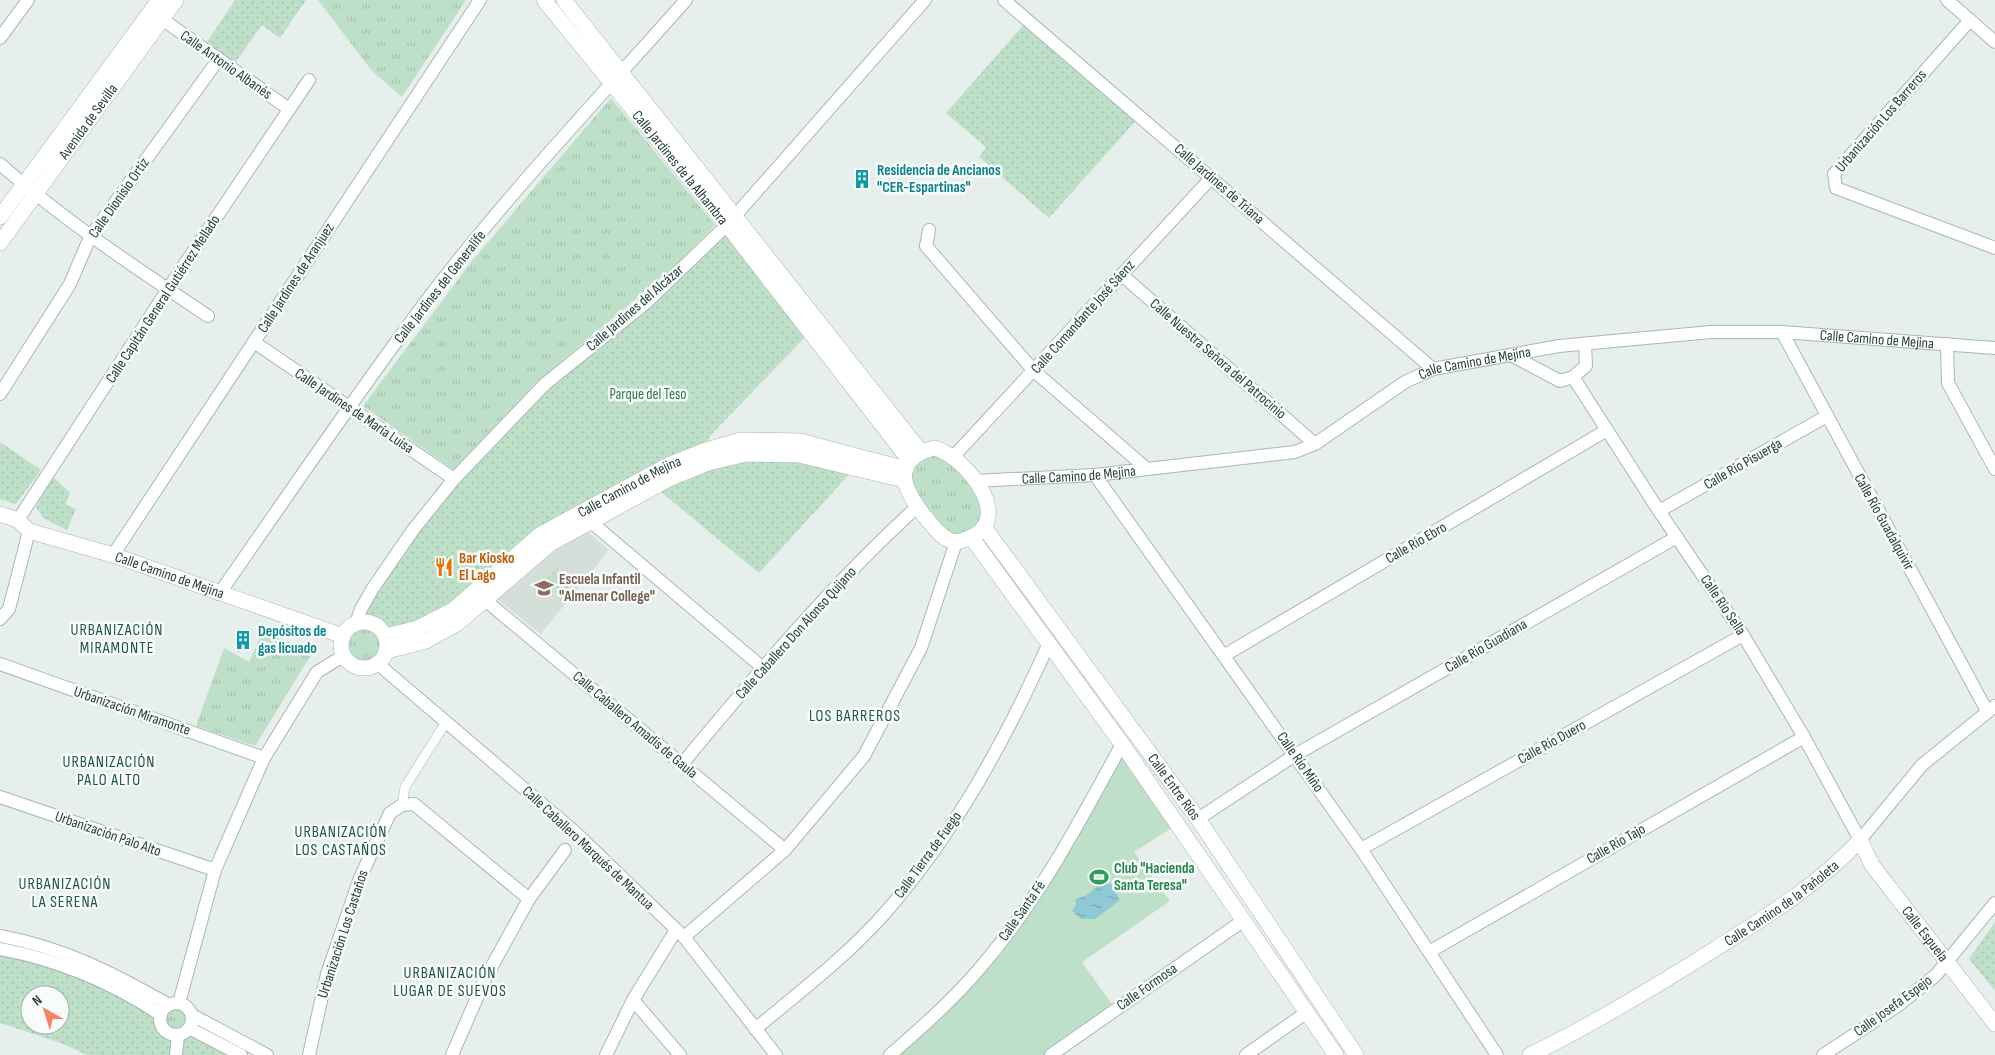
<svg xmlns="http://www.w3.org/2000/svg" width="1995" height="1055" font-family="'Sofia Sans Condensed',sans-serif">
  <defs>
    <pattern id="grass-tufts" width="24" height="20" patternUnits="userSpaceOnUse" patternTransform="scale(1.25)"><rect width="24" height="20" fill="#bfe0c8"/><path d="M3 7l-1-3M5 7V3M7 7l1-3M15 17l-1-3M17 17v-4M19 17l1-3" fill="none" stroke="#a4c1ad"/></pattern>
    <pattern id="park-dots" width="8" height="8" patternUnits="userSpaceOnUse" patternTransform="scale(1.25)"><rect width="8" height="8" fill="#bfe0c8"/><path d="M2 2h.1M6 6h.1" fill="none" stroke="#a4c1ad" stroke-width="1.8" stroke-linecap="round"/></pattern>
    <pattern id="water-ripples" width="26" height="14" patternUnits="userSpaceOnUse" patternTransform="scale(1.25)"><rect width="26" height="14" fill="#8ec9d4"/><path d="M2 4q2-2 4 0t4 0M15 11q2-2 4 0t4 0" fill="none" stroke="#74a5ad"/></pattern>
  </defs>
  <rect width="100%" height="100%" fill="#e6efeb"/>
  <path fill="#d4dfda" d="M 586,530 L 609,550 L 541,634 L 497,599 L 555,548 Z"/>
  <path fill="url(#grass-tufts)" d="M 318,0 L 466,0 L 402,97 L 372,71 Z
    M 611,98 L 715,225 L 676,265 L 537,382 L 454,470 L 363,406 L 472,261 Z
    M 921,452 L 954,456 L 989,515 L 956,542 L 917,507 L 906,469 Z
    M346 645a19 19 0 1 1 38 0a19 19 0 1 1-38 0Z
    M 262,633 L 314,650 L 255,746 L 196,726 L 224,648 L 249,662 Z
    M164 1019a12 12 0 1 1 24 0a12 12 0 1 1-24 0Z"/>
  <path fill="url(#park-dots)" fill-rule="evenodd" d="M 235,0 L 306,0 L 280,38 L 262,25 L 235,63 L 207,42 Z
    M 1028,20 L 1140,116 L 1049,218 L 979,157 L 986,147 L 946,113 Z
    M 727,225 L 810,332 L 710,436 L 703,451 L 453,610 L 386,636 L 374,624 L 356,623 L 413,530 L 500,429 Z
    M 0,442 L 41,470 L 16,504 L 0,499 Z
    M 746,454 L 855,468 L 759,573 L 655,487 Z
    M 53,477 L 70,493 L 65,504 L 76,509 L 67,530 L 43,518 L 36,507 Z
    M 557,568 L 571,584 L 562,595 L 547,578 Z
    M 1995,922 L 1995,991 L 1969,959 Z
    M 0,949 L 103,981 L 161,1020 L 168,1033 L 173,1034 L 186,1031 L 241,1055 L 87,1055 L 61,1043 L 0,1023 ZM 30,995 L 60,995 L 60,1025 L 30,1025 Z"/>
  <path fill="#bfe0c8" d="M 1122,744 L 1178,824 L 1134,852 L 1170,901 L 1082,962 L 1116,1010 L 1051,1055 L 890,1055 L 935,1016 L 1026,910 Z"/>
  <path fill="url(#water-ripples)" d="M 1103,882 L 1111,884 L 1120,900 L 1095,919 L 1081,919 L 1072,911 L 1076,904 L 1075,899 L 1085,896 Z"/>
  <g fill="none" stroke-linecap="round" stroke-linejoin="round">
    <g stroke="#a8b8b2" stroke-width="10">
      <path id="pedestrian" d="M 402,805 L 405,787 L 446,722"/>
    </g>
    <g stroke="#a8b8b2" stroke-width="14">
      <g id="minor">
        <path d="M 1004,0 L 1433,369"/>
        <path d="M 1947,0 L 1995,42"/>
        <path d="M 162,19 L 289,109"/>
        <path d="M 1970,20 L 1834,174 L 1836,188 L 1995,248"/>
        <path d="M 0,38 L 28,0"/>
        <path d="M 0,164 C 65,221 136,268 208,316"/>
        <path d="M 929,230 L 926,246 L 1034,371 L 1147,469"/>
        <path d="M 1122,275 L 1315,444"/>
        <path d="M 1782,332 L 1987,711"/>
        <path d="M 254,342 L 454,479"/>
        <path d="M 1947,344 L 1948,383 L 1995,469"/>
        <path d="M 1511,355 L 1560,381 L 1573,377 L 1586,366 L 1585,344"/>
        <path d="M 1573,377 L 1659,511 L 1743,635 L 1804,737 L 1860,840 L 1922,765 L 1995,706"/>
        <path d="M 0,394 L 70,284 L 90,237 L 218,60"/>
        <path d="M 954,456 L 1212,177"/>
        <path d="M 1095,475 L 1361,849 L 1497,1055"/>
        <path id="s1" d="M 975,481 L 1095,475 L 1295,452 L 1315,444 L 1405,382 L 1433,369 L 1559,346 L 1711,332 L 1782,332 L 1995,348"/>
        <path d="M 1659,511 L 1827,416"/>
        <path d="M 18,520 L 168,289 L 309,80"/>
        <path d="M 591,522 L 763,668"/>
        <path d="M 113,555 L 480,0"/>
        <path d="M 219,594 C 289,494 357,393 430,296 C 509,193 600,97 686,0"/>
        <path d="M 485,600 L 785,850"/>
        <path d="M 0,619 L 9,609 L 29,531"/>
        <path d="M 356,623 L 361,609 L 373,588 L 413,530 L 454,479 L 545,384 L 648,301 L 727,225 L 925,0"/>
        <path d="M 1225,655 L 1607,430"/>
        <path d="M 0,664 L 264,758"/>
        <path d="M 378,664 L 575,832 L 684,937 L 776,1055"/>
        <path d="M 682,764 C 756,675 831,585 917,507"/>
        <path d="M 0,797 L 215,870"/>
        <path d="M 1198,819 L 1295,755 L 1677,537"/>
        <path d="M 1361,849 L 1743,635"/>
        <path d="M 0,936 C 64,948 113,973 169,1005"/>
        <path d="M 684,937 L 785,850 L 864,756 L 921,648 L 956,542"/>
        <path d="M 0,949 C 58,960 112,982 161,1015"/>
        <path d="M 1429,952 L 1804,737"/>
        <path d="M 633,1000 L 680,1055"/>
        <path d="M 179,1003 L 215,870 L 264,758 L 317,672 L 343,656"/>
        <circle cx="176" cy="1019" r="16"/>
        <path d="M 192,1015 L 267,1055"/>
        <path d="M 189,1028 L 241,1055"/>
        <path d="M 755,1029 C 800,992 847,956 885,913 C 955,833 1006,739 1049,643"/>
        <path d="M 176,1055 L 178,1035"/>
        <path d="M 309,1055 L 327,974 L 360,878 L 390,813 L 402,805 L 414,804 L 529,899"/>
        <path d="M 452,1055 L 486,977 L 529,899 L 565,850"/>
        <path d="M 606,1055 L 633,1000 L 676,930"/>
        <path d="M 890,1055 C 921,1028 953,1000 980,968 C 1038,901 1080,821 1122,744"/>
        <path d="M 1051,1055 L 1244,920"/>
        <path d="M 1246,1055 L 1307,1012"/>
        <path d="M 1823,1055 L 1896,1007 L 1936,975 L 1995,903"/>
      </g>
    </g>
    <g stroke="#a8b8b2" stroke-width="16">
      <g id="tertiary">
        <path id="s2" d="M 544,0 L 727,225 L 910,461"/>
        <path d="M 564,0 L 921,452"/>
        <path d="M 0,217 L 159,0"/>
        <path id="s3" d="M 0,243 L 176,0"/>
        <path d="M 934,448 C 964,455 1017,519 969,538 C 966,539 959,542 955,542 C 942,540 933,526 926,518 C 904,491 888,460 934,448 Z"/>
        <path id="s4" d="M 0,514 L 18,520 L 29,531 L 113,555 L 343,636"/>
        <path id="s5" d="M 984,527 L 1198,819 L 1356,1055"/>
        <path d="M 971,537 L 1122,744 L 1336,1055"/>
        <circle cx="364" cy="645" r="23"/>
        <path id="s6" d="M 386,636 L 418,628 L 453,610 L 541,534 L 666,466 L 703,451 L 741,440 L 800,441 L 906,469"/>
        <path d="M 387,651 L 426,641 L 458,623 L 550,544 L 671,478 L 708,463 L 746,454 L 799,455 L 904,480"/>
        <path id="s7" d="M 1530,1055 C 1594,1024 1655,987 1715,949 C 1766,917 1818,885 1860,840 L 1872,865 L 1995,1024"/>
      </g>
    </g>
    <use href="#pedestrian" stroke="#fff" stroke-width="9"/>
    <use href="#minor" stroke="#fff" stroke-width="12"/>
    <use href="#tertiary" stroke="#fff" stroke-width="15"/>
  </g>
  <defs>
    <g id="building-bare" transform="scale(1.5)"><path d="M-4-6H4V6H1V3H-1V6H-4ZM-2.5-4.3h1.7v1.8h-1.7ZM.8-4.3h1.7v1.8H.8ZM-2.5-1h1.7V.8h-1.7ZM.8-1h1.7V.8H.8Z" fill="#0f9aa8" stroke="#f7fbf9" stroke-width="2.5" paint-order="stroke"/></g>
    <g id="restaurant-bare" transform="scale(1.5)"><path d="M-5-6h1v4h1v-4h1v4h1v-4h1v5L-1.5 .5V6h-2V.5L-5-1ZM5-6V6H3V1.5H1.5Q1.5-4 5-6Z" fill="#e8710a" stroke="#f7fbf9" stroke-width="2.5" paint-order="stroke"/></g>
    <g id="school-bare" transform="scale(1.5)"><path d="M0-5L7-2L0 1L-7-2ZM-4 1L0 2.5L4 1V4Q0 6-4 4Z" fill="#8d6e63" stroke="#f7fbf9" stroke-width="2.5" paint-order="stroke"/></g>
    <g id="stadium-bare" transform="scale(1.5)"><path d="M0-5a6.5 5 0 1 0 0 10a6.5 5 0 1 0 0-10ZM-3.5-1.8h7v3.6h-7Z" fill="#2e9e5b" stroke="#f7fbf9" stroke-width="2.5" paint-order="stroke"/></g>
  </defs>
  <g fill-rule="evenodd">
    <use href="#building-bare" x="862" y="179"/>
    <use href="#restaurant-bare" x="444" y="567"/>
    <use href="#school-bare" x="544" y="588"/>
    <use href="#building-bare" x="243" y="640"/>
    <use href="#stadium-bare" x="1099" y="877"/>
  </g>
  <g text-anchor="middle" dominant-baseline="central" stroke-width="5" stroke-linejoin="round" paint-order="stroke">
    <g font-size="15" fill="#24423a" stroke="#f7fbf9">
      <text transform="translate(226 65) rotate(35)">Calle Antonio Albanés</text>
      <text transform="translate(1881 121) rotate(-49)">Urbanización Los Barreros</text>
      <text stroke="none"><textPath href="#s3" startOffset="150">Avenida de Sevilla</textPath></text>
      <text stroke="none"><textPath href="#s2" startOffset="216">Calle Jardines de la Alhambra</textPath></text>
      <text transform="translate(1219 184) rotate(41)">Calle Jardines de Triana</text>
      <text transform="translate(119 198) rotate(-55)">Calle Dionisio Ortiz</text>
      <text transform="translate(296 278) rotate(-57)">Calle Jardines de Aranjuez</text>
      <text transform="translate(440 287) rotate(-52)">Calle Jardines del Generalife</text>
      <text transform="translate(163 299) rotate(-57)">Calle Capitán General Gutiérrez Mellado</text>
      <text transform="translate(635 308) rotate(-41)">Calle Jardines del Alcázar</text>
      <text transform="translate(1083 317) rotate(-48)">Calle Comandante José Sáenz</text>
      <text stroke="none"><textPath href="#s1" startOffset="930">Calle Camino de Mejina</textPath></text>
      <text transform="translate(1218 359) rotate(41)">Calle Nuestra Señora del Patrocinio</text>
      <text stroke="none"><textPath href="#s1" startOffset="525">Calle Camino de Mejina</textPath></text>
      <text transform="translate(354 411) rotate(34)">Calle Jardines de María Luisa</text>
      <text transform="translate(1743 464) rotate(-30)">Calle Río Pisuerga</text>
      <text stroke="none"><textPath href="#s1" startOffset="104">Calle Camino de Mejina</textPath></text>
      <text stroke="none"><textPath href="#s6" startOffset="289">Calle Camino de Mejina</textPath></text>
      <text transform="translate(1884 522) rotate(61)">Calle Río Guadalquivir</text>
      <text transform="translate(1416 543) rotate(-30)">Calle Río Ebro</text>
      <text stroke="none"><textPath href="#s4" startOffset="182">Calle Camino de Mejina</textPath></text>
      <text transform="translate(1723 605) rotate(56)">Calle Río Sella</text>
      <text transform="translate(796 633) rotate(-48)">Calle Caballero Don Alonso Quijano</text>
      <text transform="translate(1486 646) rotate(-30)">Calle Río Guadiana</text>
      <text transform="translate(132 711) rotate(19)">Urbanización Miramonte</text>
      <text transform="translate(635 725) rotate(40)">Calle Caballero Amadis de Gaula</text>
      <text transform="translate(1552 742) rotate(-29)">Calle Río Duero</text>
      <text transform="translate(1300 762) rotate(55)">Calle Río Miño</text>
      <text stroke="none"><textPath href="#s5" startOffset="322">Calle Entre Ríos</textPath></text>
      <text transform="translate(108 834) rotate(19)">Urbanización Palo Alto</text>
      <text transform="translate(1616 844) rotate(-30)">Calle Río Tajo</text>
      <text transform="translate(588 848) rotate(43)">Calle Caballero Marqués de Mantua</text>
      <text transform="translate(928 855) rotate(-54)">Calle Tierra de Fuego</text>
      <text stroke="none"><textPath href="#s7" startOffset="294">Calle Camino de la Pañoleta</textPath></text>
      <text transform="translate(1022 911) rotate(-55)">Calle Santa Fé</text>
      <text transform="translate(343 934) rotate(-72)">Urbanización Los Castaños</text>
      <text stroke="none"><textPath href="#s7" startOffset="510">Calle Espuela</textPath></text>
      <text transform="translate(1147 987) rotate(-35)">Calle Formosa</text>
      <text transform="translate(1893 1006) rotate(-36)">Calle Josefa Espejo</text>
    </g>
    <g font-size="15" font-weight="bold" fill="#0d838f" stroke="#f7fbf9" text-anchor="start">
      <text x="877" y="170">Residencia de Ancianos<tspan x="877" dy="17">"CER-Espartinas"</tspan></text>
      <text x="258" y="631">Depósitos de<tspan x="258" dy="17">gas licuado</tspan></text>
    </g>
    <g font-size="15" fill="#2d7a4b" stroke="#f7fbf9">
      <text x="648" y="394">Parque del Teso</text>
    </g>
    <g font-size="15" font-weight="bold" fill="#c56008" stroke="#f7fbf9" text-anchor="start">
      <text x="459" y="558">Bar Kiosko<tspan x="459" dy="17">El Lago</tspan></text>
    </g>
    <g font-size="15" font-weight="bold" fill="#785e54" stroke="#f7fbf9" text-anchor="start">
      <text x="559" y="579">Escuela Infantil<tspan x="559" dy="17">"Almenar College"</tspan></text>
    </g>
    <g font-size="15" font-weight="bold" fill="#27864d" stroke="#f7fbf9" text-anchor="start">
      <text x="1114" y="868">Club "Hacienda<tspan x="1114" dy="17">Santa Teresa"</tspan></text>
    </g>
    <g font-size="16" letter-spacing="1" fill="#1f5548" stroke="#f7fbf9">
      <text x="117" y="630">URBANIZACIÓN<tspan x="117" dy="18">MIRAMONTE</tspan></text>
      <text x="855" y="716">LOS BARREROS</text>
      <text x="109" y="762">URBANIZACIÓN<tspan x="109" dy="18">PALO ALTO</tspan></text>
      <text x="341" y="832">URBANIZACIÓN<tspan x="341" dy="18">LOS CASTAÑOS</tspan></text>
      <text x="65" y="884">URBANIZACIÓN<tspan x="65" dy="18">LA SERENA</tspan></text>
      <text x="450" y="973">URBANIZACIÓN<tspan x="450" dy="18">LUGAR DE SUEVOS</tspan></text>
    </g>
  </g>
  <g transform="translate(45 1010) rotate(321)"><circle r="24" fill="#f7fbf9" stroke="#a3b1ad"/>
  <path d="M0-4L9 19L0 12L-9 19Z" fill="#f4845f"/>
  <text y="-8" font-size="14" font-weight="bold" text-anchor="middle" fill="#24423a">N</text>
  </g>
</svg>
